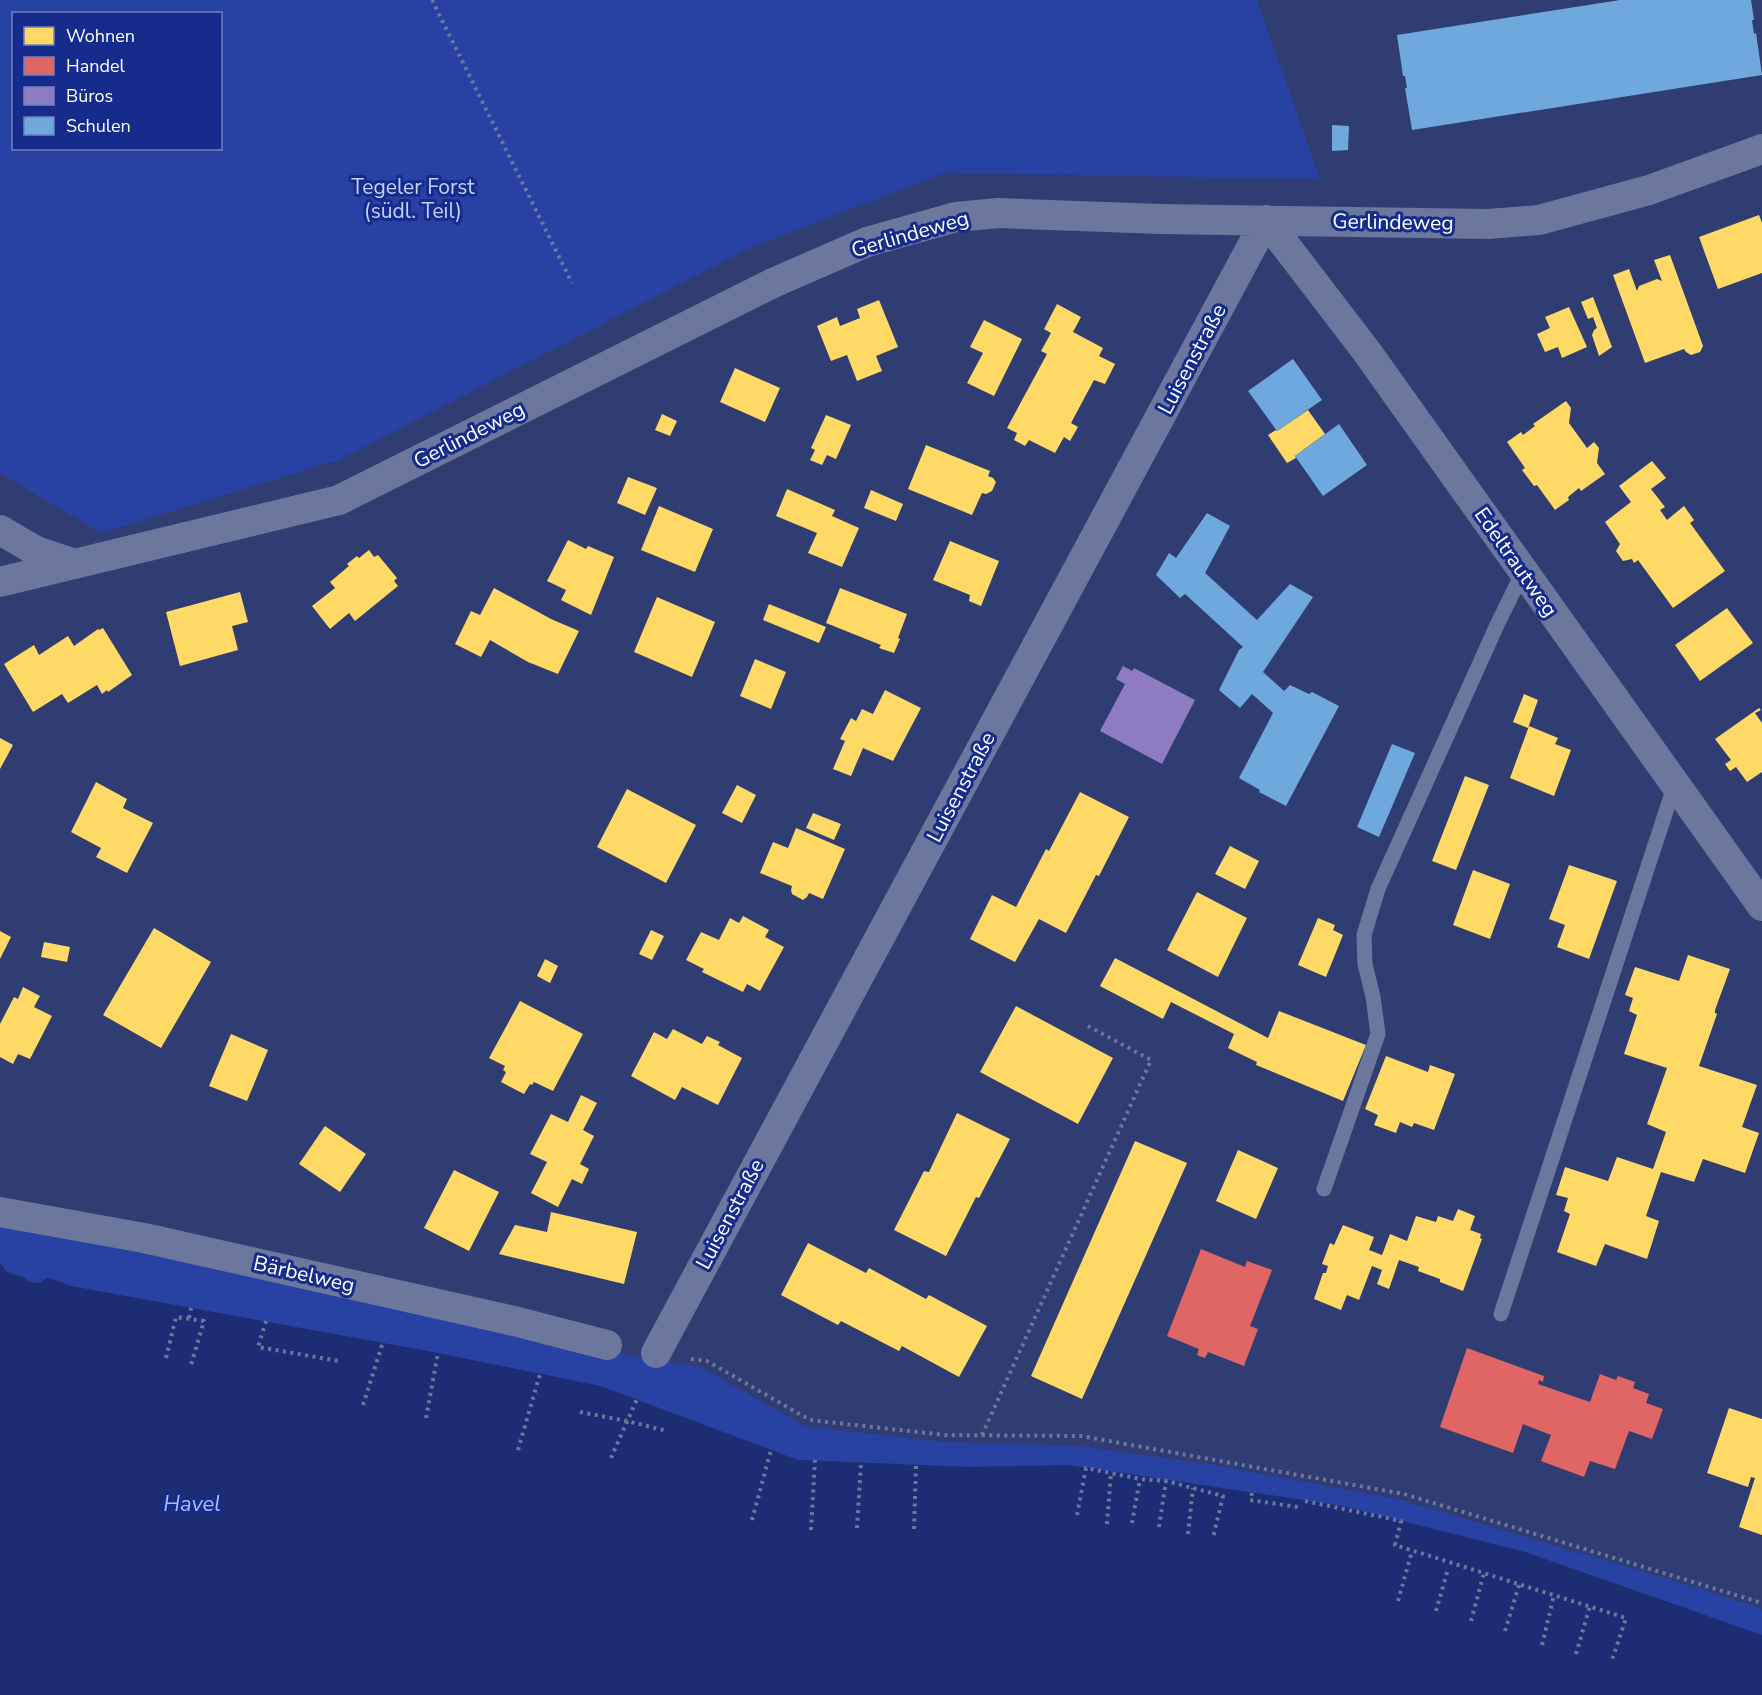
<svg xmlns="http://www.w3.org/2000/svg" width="1762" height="1695" font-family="'Nunito Sans',sans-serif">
  <rect width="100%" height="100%" fill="#303d72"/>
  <path fill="#2842a3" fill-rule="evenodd" d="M 0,0 L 1257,0 L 1320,179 L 945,173 L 752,247 L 339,460 L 101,533 L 0,473 ZM 14,14 L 220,14 L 220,148 L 14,148 Z
    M 0,1222 L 644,1358 L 700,1367 L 806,1426 L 944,1442 L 1079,1446 L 1215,1465 L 1401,1500 L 1699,1588 L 1762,1609 L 1762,1635 L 1525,1552 L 1343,1506 L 1068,1465 L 970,1467 L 798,1460 L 600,1386 L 438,1353 L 71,1286 L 60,1281 L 47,1279 C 44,1280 41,1283 38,1283 C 32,1284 29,1280 24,1278 C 14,1273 5,1274 0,1262 Z"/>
  <path fill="#1c2d74" d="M 0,1262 L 5,1270 L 10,1274 L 23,1277 L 29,1282 L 40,1283 L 47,1278 L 51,1279 L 71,1286 L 438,1353 L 600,1386 L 798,1460 L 970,1467 L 1068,1465 L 1343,1506 L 1525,1552 L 1762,1635 L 1762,1695 L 0,1695 Z"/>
  <path fill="#ffd966" d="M 1759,215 L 1762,223 L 1762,273 L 1718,289 L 1699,237 Z
    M 1670,255 L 1703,346 L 1700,352 L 1691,355 L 1686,352 L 1684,349 L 1645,363 L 1613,275 L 1629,269 L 1637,291 L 1639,286 L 1657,279 L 1662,281 L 1654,260 Z
    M 1593,297 L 1612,347 L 1599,356 L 1592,335 L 1594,330 L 1597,328 L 1593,317 L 1588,319 L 1581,302 Z
    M 879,300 L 898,347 L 876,356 L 882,371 L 857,381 L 847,355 L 831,361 L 817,326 L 837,317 L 840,326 L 860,318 L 857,309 Z
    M 1057,304 L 1081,317 L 1073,332 L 1103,348 L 1099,356 L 1115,364 L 1105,384 L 1094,380 L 1071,423 L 1078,427 L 1070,441 L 1064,437 L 1055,453 L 1029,440 L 1025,446 L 1014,440 L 1017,433 L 1007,428 L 1047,354 L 1041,351 L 1051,333 L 1044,329 Z
    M 1569,307 L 1587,347 L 1562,358 L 1558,347 L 1545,352 L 1537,334 L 1550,328 L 1545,317 Z
    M 984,320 L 1022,339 L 994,396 L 967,383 L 983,353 L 970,347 Z
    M 735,368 L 780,388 L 765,422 L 720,402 Z
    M 1566,401 L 1571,408 L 1569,423 L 1587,448 L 1594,442 L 1599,448 L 1597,463 L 1605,474 L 1581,491 L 1579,488 L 1568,497 L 1569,500 L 1555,510 L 1537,485 L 1534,486 L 1522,470 L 1525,468 L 1507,442 L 1521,432 L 1523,435 L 1535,426 L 1533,424 Z
    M 1308,410 L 1325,434 L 1295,456 L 1296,458 L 1287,463 L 1268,435 L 1276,430 L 1277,431 Z
    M 662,414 L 677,421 L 670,436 L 655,430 Z
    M 826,415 L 851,425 L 836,459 L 827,455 L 822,465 L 810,460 L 815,450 L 811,448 Z
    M 926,445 L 990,471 L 988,476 L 993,478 L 996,482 L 992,491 L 986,494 L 982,493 L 972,515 L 908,489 Z
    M 1652,461 L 1666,478 L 1651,489 L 1665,507 L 1660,510 L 1667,520 L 1684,506 L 1694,520 L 1690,523 L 1725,571 L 1673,608 L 1638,560 L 1634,563 L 1632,559 L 1623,561 L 1616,551 L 1620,544 L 1605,522 L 1631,502 L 1619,486 Z
    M 628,477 L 657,488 L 645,515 L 617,503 Z
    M 787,489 L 835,510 L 832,516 L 859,528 L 842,567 L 808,553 L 817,533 L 776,516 Z
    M 871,490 L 903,504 L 896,521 L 864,508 Z
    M 659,506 L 713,529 L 695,572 L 641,550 Z
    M 568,540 L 586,549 L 588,546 L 614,557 L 591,615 L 561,600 L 566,590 L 547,581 Z
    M 950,541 L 999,561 L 981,606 L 969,601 L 970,595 L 933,580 Z
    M 369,550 L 374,557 L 378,555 L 397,578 L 394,581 L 398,586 L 355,621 L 349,613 L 330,629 L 312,606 L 335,588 L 330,582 L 349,566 L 347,564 L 357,556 L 359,558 Z
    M 494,588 L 551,619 L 579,631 L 558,674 L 528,662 L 490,640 L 481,657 L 455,644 L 471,611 L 480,615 Z
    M 840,588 L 907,614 L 898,638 L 900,639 L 894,653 L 879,648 L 881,645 L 826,623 Z
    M 240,592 L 248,622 L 232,626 L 238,650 L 180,666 L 166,612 Z
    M 657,597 L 715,622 L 692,677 L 634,652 Z
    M 769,604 L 826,627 L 819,643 L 763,620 Z
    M 1727,608 L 1753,643 L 1700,681 L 1675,645 Z
    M 103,628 L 132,675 L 108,692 L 107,690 L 102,694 L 97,685 L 68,703 L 62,694 L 33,712 L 4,664 L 34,645 L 39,655 L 68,636 L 74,646 L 98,629 L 99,630 Z
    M 755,659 L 786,672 L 771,709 L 740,696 Z
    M 885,690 L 921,708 L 893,761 L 863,748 L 851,776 L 833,769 L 845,741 L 840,739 L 851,718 L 856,721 L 862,709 L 873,714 Z
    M 1524,694 L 1538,700 L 1528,728 L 1513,722 Z
    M 1759,708 L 1761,710 L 1755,713 L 1762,723 L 1762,772 L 1747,782 L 1736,767 L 1730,771 L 1725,764 L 1731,760 L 1715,739 Z
    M 1529,726 L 1558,738 L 1555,744 L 1571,750 L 1554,796 L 1510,778 Z
    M 0,738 L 13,745 L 0,769 Z
    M 1465,776 L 1489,785 L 1456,870 L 1432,861 Z
    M 96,782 L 127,799 L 123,808 L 153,823 L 127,873 L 96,857 L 101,848 L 71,832 Z
    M 737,785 L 756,795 L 742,823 L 722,813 Z
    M 627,789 L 696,825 L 666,883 L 597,847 Z
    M 1080,792 L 1129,817 L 1099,876 L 1096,875 L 1066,933 L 1039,919 L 1015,962 L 970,939 L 992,895 L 1016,907 L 1046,849 L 1049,851 Z
    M 813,813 L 841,824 L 834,840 L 806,828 Z
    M 796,828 L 845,849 L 823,899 L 809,893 L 807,897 L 803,900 L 792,894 L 791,890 L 792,886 L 760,873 L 773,842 L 788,848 Z
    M 1230,846 L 1259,861 L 1245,889 L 1215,874 Z
    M 1569,865 L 1617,881 L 1589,959 L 1557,947 L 1565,925 L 1549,919 Z
    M 1473,870 L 1510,884 L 1490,939 L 1453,925 Z
    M 1197,892 L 1247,918 L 1218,977 L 1167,950 Z
    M 743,916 L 769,930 L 765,937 L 784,947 L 760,991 L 747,984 L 743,992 L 702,972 L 704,969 L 686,960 L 701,932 L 719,940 L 730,918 L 739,923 Z
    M 1318,918 L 1335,925 L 1333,930 L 1343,935 L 1326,977 L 1298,965 Z
    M 154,928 L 211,962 L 161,1048 L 103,1015 Z
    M 651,930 L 664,936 L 652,960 L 639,954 Z
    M 0,931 L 11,937 L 0,959 Z
    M 44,942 L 70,947 L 67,962 L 41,957 Z
    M 1688,955 L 1730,969 L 1715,1010 L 1715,1013 L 1717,1014 L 1699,1066 L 1757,1085 L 1742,1127 L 1759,1133 L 1745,1173 L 1703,1159 L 1694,1182 L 1661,1172 L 1646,1216 L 1659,1221 L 1647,1259 L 1605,1244 L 1596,1266 L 1557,1252 L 1570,1214 L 1564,1211 L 1568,1198 L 1556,1195 L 1565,1167 L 1608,1181 L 1617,1157 L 1653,1169 L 1666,1132 L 1647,1124 L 1667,1068 L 1624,1054 L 1637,1015 L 1629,1011 L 1633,998 L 1625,995 L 1635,967 L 1679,981 Z
    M 1115,958 L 1268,1038 L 1279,1011 L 1366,1045 L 1343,1101 L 1256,1065 L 1257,1062 L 1228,1048 L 1234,1034 L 1171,1002 L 1163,1019 L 1100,986 Z
    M 545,959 L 558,966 L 550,983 L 537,976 Z
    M 23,987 L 40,996 L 34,1007 L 52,1016 L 30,1059 L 18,1054 L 13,1064 L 0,1057 L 0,1024 L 14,997 L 18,999 Z
    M 520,1001 L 583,1034 L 553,1091 L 534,1082 L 532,1085 L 530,1084 L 524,1094 L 501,1082 L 506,1072 L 503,1070 L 505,1066 L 489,1058 Z
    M 1016,1006 L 1113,1058 L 1078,1124 L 980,1072 Z
    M 673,1029 L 702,1044 L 707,1036 L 720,1042 L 718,1045 L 742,1058 L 718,1105 L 682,1087 L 675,1100 L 631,1076 L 654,1032 L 667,1039 Z
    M 231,1034 L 268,1050 L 247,1101 L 209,1086 Z
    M 1386,1056 L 1428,1072 L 1430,1065 L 1455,1074 L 1434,1130 L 1414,1123 L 1412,1127 L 1400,1122 L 1396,1133 L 1374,1125 L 1378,1115 L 1365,1109 Z
    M 581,1095 L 597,1103 L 583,1130 L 594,1136 L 580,1164 L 589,1169 L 582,1184 L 572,1179 L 558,1207 L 531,1193 L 547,1162 L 530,1154 L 551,1114 L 568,1122 Z
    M 957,1113 L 1010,1139 L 979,1198 L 976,1197 L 946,1256 L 894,1230 L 924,1171 L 929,1172 Z
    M 325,1126 L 366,1154 L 340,1192 L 299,1164 Z
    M 1135,1141 L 1187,1163 L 1082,1399 L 1031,1376 Z
    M 1238,1150 L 1278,1168 L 1256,1219 L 1216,1201 Z
    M 454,1170 L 499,1192 L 469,1251 L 424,1228 Z
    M 1458,1209 L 1475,1216 L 1470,1230 L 1481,1234 L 1480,1238 L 1482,1239 L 1463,1291 L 1440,1282 L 1440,1279 L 1418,1271 L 1419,1267 L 1399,1260 L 1389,1289 L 1377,1284 L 1382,1270 L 1372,1266 L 1359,1300 L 1347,1295 L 1341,1310 L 1314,1299 L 1323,1273 L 1326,1273 L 1328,1266 L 1322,1264 L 1330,1243 L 1334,1245 L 1343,1225 L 1374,1237 L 1369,1250 L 1382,1255 L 1390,1234 L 1407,1241 L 1416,1216 L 1436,1222 L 1438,1216 L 1453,1221 Z
    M 551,1212 L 637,1232 L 624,1284 L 499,1254 L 515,1225 L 547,1232 Z
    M 808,1243 L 866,1273 L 869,1268 L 926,1299 L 929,1295 L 987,1326 L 959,1377 L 902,1346 L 899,1351 L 841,1321 L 838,1325 L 781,1295 Z
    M 1729,1408 L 1762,1419 L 1762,1535 L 1739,1527 L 1755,1478 L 1751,1477 L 1748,1487 L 1707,1473 Z"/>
  <path fill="#e06666" d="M 1201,1249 L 1245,1267 L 1247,1261 L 1272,1270 L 1250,1326 L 1258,1329 L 1244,1366 L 1208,1352 L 1205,1358 L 1197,1355 L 1199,1349 L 1167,1336 Z
    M 1467,1348 L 1544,1376 L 1543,1382 L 1539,1380 L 1538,1384 L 1590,1402 L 1600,1374 L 1616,1380 L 1618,1376 L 1635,1382 L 1633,1388 L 1649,1394 L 1646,1403 L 1663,1409 L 1652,1439 L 1629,1431 L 1615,1469 L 1590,1461 L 1584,1477 L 1541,1461 L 1551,1435 L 1523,1424 L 1513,1453 L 1440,1427 Z"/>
  <path fill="#8e7cc3" d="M 1123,666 L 1132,671 L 1134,668 L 1195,700 L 1162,764 L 1100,731 L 1125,684 L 1116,679 Z"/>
  <path fill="#6fa8dc" d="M 1620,0 L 1751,0 L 1754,20 L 1752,20 L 1754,34 L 1756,33 L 1762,75 L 1412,130 L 1405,88 L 1407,88 L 1405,76 L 1403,76 L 1397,35 Z
    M 1332,125 L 1349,126 L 1348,150 L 1332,151 Z
    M 1293,359 L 1322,400 L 1277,431 L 1248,391 Z
    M 1339,424 L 1367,465 L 1323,496 L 1295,456 Z
    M 1207,513 L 1230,526 L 1205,573 L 1257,620 L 1290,584 L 1313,597 L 1263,672 L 1284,691 L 1290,685 L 1309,694 L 1312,692 L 1339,706 L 1286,806 L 1259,792 L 1260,790 L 1239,778 L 1273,713 L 1252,694 L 1240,708 L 1219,690 L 1239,650 L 1243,647 L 1185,594 L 1180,598 L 1156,575 L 1169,553 L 1176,558 Z
    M 1392,744 L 1415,753 L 1379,837 L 1357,827 Z"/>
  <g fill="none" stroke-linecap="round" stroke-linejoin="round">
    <path stroke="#6c779d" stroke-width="4" stroke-dasharray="3 4.5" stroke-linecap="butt" d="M 432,0 L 572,283
      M 189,1318 L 191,1308
      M 266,1321 L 258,1347 L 339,1361
      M 166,1358 L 176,1317 L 204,1321 L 191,1365
      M 691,1359 L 707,1361 L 810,1420 L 945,1435 L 1081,1436 L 1404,1494 L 1762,1603
      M 363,1405 L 383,1342
      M 580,1412 L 627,1421 L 667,1431
      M 426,1418 L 438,1353
      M 982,1435 L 1151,1060 L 1086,1025
      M 518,1450 L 540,1374
      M 611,1458 L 637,1399
      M 1252,1493 L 1250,1500 L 1298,1507
      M 1305,1501 L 1401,1521 L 1395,1545 L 1626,1618 L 1612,1660
      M 1077,1515 L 1086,1468 L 1140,1479 L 1166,1481 L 1223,1496 L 1213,1538
      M 752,1520 L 771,1450
      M 1132,1523 L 1140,1479
      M 1107,1524 L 1111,1473
      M 1159,1527 L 1166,1481
      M 857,1528 L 861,1463
      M 914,1529 L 916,1465
      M 811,1530 L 815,1460
      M 1188,1534 L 1193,1488
      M 1398,1601 L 1412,1551
      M 1436,1611 L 1448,1569
      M 1471,1621 L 1484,1573
      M 1505,1631 L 1519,1585
      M 1542,1645 L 1554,1595
      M 1576,1654 L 1590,1606"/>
    <path stroke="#6c779d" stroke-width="15" d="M 1324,1189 L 1378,1034 L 1373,997 L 1365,964 L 1364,935 L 1378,889 L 1497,625 L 1523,572
      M 1501,1314 L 1675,784"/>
    <path stroke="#6c779d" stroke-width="30" d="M 1266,220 L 1367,352 L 1762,906
      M 0,530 L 36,551 L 75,564
      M 0,582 L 339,500 L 773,283 L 867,242 L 956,217 L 998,213 L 1161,219 L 1488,224 L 1539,220 L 1649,190 L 1762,149
      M 0,1212 L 144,1238 L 514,1321 L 607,1345
      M 656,1353 L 1266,220"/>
  </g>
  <g text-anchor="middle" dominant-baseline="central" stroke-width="6" stroke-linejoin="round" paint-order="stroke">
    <g font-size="21" fill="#c5d0fb" stroke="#152c8d">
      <text x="413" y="187">Tegeler Forst<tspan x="413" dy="24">(südl. Teil)</tspan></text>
    </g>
    <g font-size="21" fill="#fff" stroke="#152c8d">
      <text transform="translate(1393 222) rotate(1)">Gerlindeweg</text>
      <text transform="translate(910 234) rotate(-16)">Gerlindeweg</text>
      <text transform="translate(1192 359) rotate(-62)">Luisenstraße</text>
      <text transform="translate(469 435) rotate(-27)">Gerlindeweg</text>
      <text transform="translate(1516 562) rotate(55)">Edeltrautweg</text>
      <text transform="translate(961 787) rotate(-62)">Luisenstraße</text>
      <text transform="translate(730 1214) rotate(-62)">Luisenstraße</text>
      <text transform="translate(304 1274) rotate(13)">Bärbelweg</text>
    </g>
    <g font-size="22" font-style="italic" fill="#aabbf7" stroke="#152c8d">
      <text x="192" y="1504">Havel</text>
    </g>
  </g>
  <rect x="12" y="12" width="210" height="138" fill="#152c8d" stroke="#7380bb" stroke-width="1.5"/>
  <rect x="24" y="27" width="30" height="18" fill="#ffd966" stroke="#7380bb" stroke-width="1.5"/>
  <text x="66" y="42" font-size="18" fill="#ffffff">Wohnen</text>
  <rect x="24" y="57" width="30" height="18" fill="#e06666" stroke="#7380bb" stroke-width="1.5"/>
  <text x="66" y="72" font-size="18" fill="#ffffff">Handel</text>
  <rect x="24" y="87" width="30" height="18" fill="#8e7cc3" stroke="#7380bb" stroke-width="1.5"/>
  <text x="66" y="102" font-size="18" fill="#ffffff">Büros</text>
  <rect x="24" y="117" width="30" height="18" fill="#6fa8dc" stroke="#7380bb" stroke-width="1.5"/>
  <text x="66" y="132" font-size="18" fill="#ffffff">Schulen</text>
</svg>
